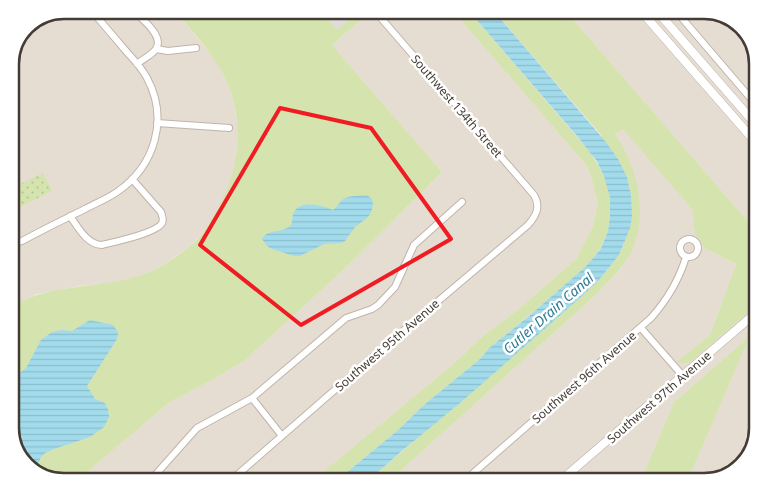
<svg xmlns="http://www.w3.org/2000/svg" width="768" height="492" font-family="'Noto Sans',sans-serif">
  <defs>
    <pattern id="park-dots" width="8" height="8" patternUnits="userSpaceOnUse" patternTransform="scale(1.25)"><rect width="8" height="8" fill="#d5e4ae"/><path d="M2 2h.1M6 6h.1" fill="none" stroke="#b8c496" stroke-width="1.8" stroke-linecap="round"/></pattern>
    <pattern id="water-rules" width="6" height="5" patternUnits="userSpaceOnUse" patternTransform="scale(1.25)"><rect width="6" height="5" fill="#a2dbec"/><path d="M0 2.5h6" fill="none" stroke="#8dbdcb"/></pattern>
  </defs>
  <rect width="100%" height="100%" fill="#f1ebe4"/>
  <path fill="#e5dcd2" d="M 64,10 L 174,10 L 217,62 L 230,89 L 234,103 L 238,131 L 236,158 L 231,182 L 226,194 L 218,210 L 204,232 L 189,247 L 163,265 L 151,272 L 132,278 L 112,283 L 80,286 L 37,294 L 10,308 L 10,61 L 26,26 Z
    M 359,10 L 452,10 L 587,166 L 593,184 L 598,205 L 593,226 L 576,259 L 521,307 L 483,336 L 451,366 L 311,482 L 75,482 L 170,402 L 214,379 L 244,361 L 339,274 L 442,172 L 332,45 L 364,17 Z
    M 565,10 L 704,10 L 734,19 L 758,61 L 758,233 Z
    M 623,128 L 692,209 L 695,235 L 700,239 L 704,248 L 736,264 L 710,335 L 678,362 L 692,361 L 758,304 L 758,428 L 749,458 L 731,475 L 704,482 L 687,482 L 749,338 L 743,342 L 674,402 L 640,482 L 388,482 L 588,302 L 606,285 L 619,271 L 629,255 L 638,229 L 619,141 L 615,134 Z"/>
  <path fill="#d5e4ae" d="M 174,10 L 359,10 L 364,17 L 332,45 L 442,172 L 339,274 L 244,361 L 214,379 L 170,402 L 75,482 L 64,482 L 34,473 L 10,431 L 10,308 C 49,282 98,290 141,275 C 152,272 162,266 171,260 C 181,253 190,247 198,239 C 204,232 209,224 213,217 C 237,179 245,133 230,90 C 219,59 195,35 174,10 Z
    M 452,10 L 468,10 L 591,153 L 604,176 L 608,187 L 611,205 L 610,217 L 608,231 L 601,247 L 595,256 L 584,268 L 543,304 L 489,348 L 480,359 L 425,404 L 398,430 L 335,482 L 311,482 L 451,366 L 483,336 L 521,307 L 576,259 L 593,226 L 598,205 L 593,184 L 587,166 Z
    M 493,10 L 565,10 L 758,233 L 758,304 L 692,361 L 686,363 L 677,362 L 710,335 L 736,264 L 704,248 L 700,239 L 695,235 L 692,209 L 623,129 L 615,134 C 638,168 650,218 629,256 C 618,274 603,288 588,302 L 388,482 L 367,482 L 599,280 L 619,255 L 624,243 L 601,135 Z
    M 750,336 L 687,482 L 640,482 L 674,402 Z"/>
  <path fill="url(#park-dots)" d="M 43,173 L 52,191 L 14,210 L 10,201 L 10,189 Z"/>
  <path fill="#dfdcd9" d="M 320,10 L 349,10 L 353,16 L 337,30 Z"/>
  <path fill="url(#water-rules)" d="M 468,10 L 493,10 L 605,141 L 618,159 L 627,177 L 631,196 L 632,217 L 630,228 L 619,255 L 599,280 L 582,296 L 460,403 L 403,450 L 367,482 L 335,482 L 398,430 L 425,404 L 480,359 L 489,348 L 529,316 L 584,268 L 595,256 L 601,248 L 608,231 L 610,217 L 610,198 L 604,176 L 596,160 L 577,136 Z
    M 367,195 L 372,199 L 373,205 L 371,213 L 367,218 L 355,227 L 345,241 L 341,243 L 324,244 L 300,256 L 294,256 L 272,249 L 267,246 L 262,239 C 268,229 278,233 287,228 C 293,226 292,219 293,214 C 299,199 321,205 333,210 C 337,207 338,204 342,200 C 347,195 360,196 367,195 Z
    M 90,320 L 113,325 L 118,332 L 117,339 L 87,386 L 95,399 L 105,403 L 108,409 L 109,417 L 104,427 L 90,437 L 54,449 L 45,453 L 41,457 L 34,473 L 10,431 L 10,380 L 26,368 L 41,340 L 52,332 L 62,330 L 72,331 Z"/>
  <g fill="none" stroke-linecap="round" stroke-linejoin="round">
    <g stroke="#bfb4aa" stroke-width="8">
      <path id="minor" d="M 132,10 C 140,17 165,36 156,49 C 152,55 143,59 137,64
        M 675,10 L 758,107
        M 156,49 L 168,51 L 196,48
        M 157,123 L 229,128
        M 70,216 C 78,227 87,245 102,245 C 114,242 157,233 162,223 C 164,219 162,216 161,212 L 132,179
        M680 248a9 9 0 1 1 18 0a9 9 0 1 1-18 0Z
        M 10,245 L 22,241 C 42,230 63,220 83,210 C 94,204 107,199 117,192 C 155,166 169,119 147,78 C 142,68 133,59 126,51 C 114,37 103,24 91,10
        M 641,328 L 683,376
        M 252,398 L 282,436
        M 149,482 L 197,428 L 252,398 L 346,318 L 372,309 L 378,305 L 395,287 L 414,245 L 462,202
        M 229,482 L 391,341 L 528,225 C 536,216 541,207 534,195 L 374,10
        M 463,482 L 651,318 C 667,300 679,280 686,257"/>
    </g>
    <g stroke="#bfb4aa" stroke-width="9">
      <path id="tertiary" d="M 640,10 L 758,145
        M 656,10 L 758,127
        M 559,482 L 758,311"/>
    </g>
    <use href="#minor" stroke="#fff" stroke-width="6"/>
    <use href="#tertiary" stroke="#fff" stroke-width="8"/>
  </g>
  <path fill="none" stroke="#f01c23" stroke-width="4" stroke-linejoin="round" d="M 280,108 L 371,128 L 451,239 L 301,325 L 200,245 Z"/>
  <g text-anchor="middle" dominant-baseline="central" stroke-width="5" stroke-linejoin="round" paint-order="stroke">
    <g font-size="12" fill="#433b34" stroke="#fff">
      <text transform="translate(457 106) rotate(49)">Southwest 134th Street</text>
      <text transform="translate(387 345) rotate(-41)">Southwest 95th Avenue</text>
      <text transform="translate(584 377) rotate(-41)">Southwest 96th Avenue</text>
      <text transform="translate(659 397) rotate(-41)">Southwest 97th Avenue</text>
    </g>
    <g font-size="14" font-style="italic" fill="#2e7a92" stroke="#fff">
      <text transform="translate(548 313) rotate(-41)">Cutler Drain Canal</text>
    </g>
  </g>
  <path d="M0 0H768V492H0ZM64 19H704A45 45 0 0 1 749 64V428A45 45 0 0 1 704 473H64A45 45 0 0 1 19 428V64A45 45 0 0 1 64 19Z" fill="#fff" fill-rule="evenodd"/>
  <path fill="none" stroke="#433b34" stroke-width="2.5" d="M64 19H704A45 45 0 0 1 749 64V428A45 45 0 0 1 704 473H64A45 45 0 0 1 19 428V64A45 45 0 0 1 64 19Z"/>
</svg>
